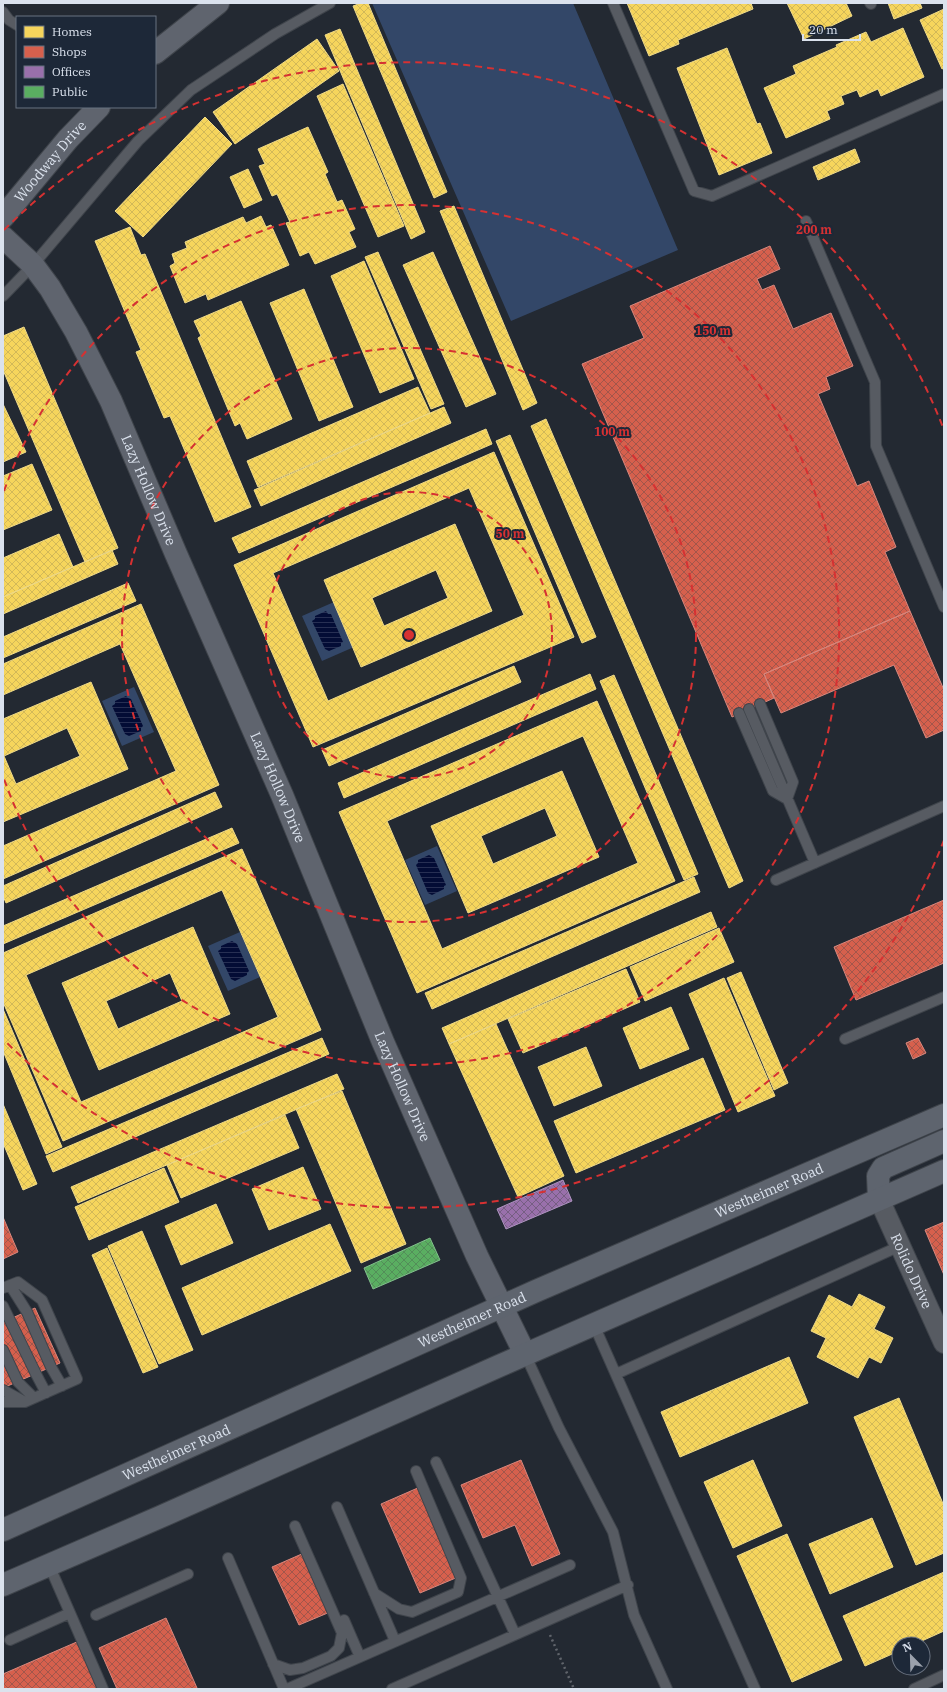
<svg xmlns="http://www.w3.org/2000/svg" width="947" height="1692" font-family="'IBM Plex Serif',serif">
  <defs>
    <pattern id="water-rules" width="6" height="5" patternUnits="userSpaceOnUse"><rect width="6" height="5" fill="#030c35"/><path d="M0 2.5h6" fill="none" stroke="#272f53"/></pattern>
    <pattern id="homes-cross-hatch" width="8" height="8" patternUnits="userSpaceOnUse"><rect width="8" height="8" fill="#f6d55c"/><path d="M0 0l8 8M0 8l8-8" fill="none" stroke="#d2b858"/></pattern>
    <pattern id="shops-cross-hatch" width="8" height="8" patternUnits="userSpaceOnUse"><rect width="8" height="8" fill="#d6604d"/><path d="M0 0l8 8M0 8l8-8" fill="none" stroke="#a2564b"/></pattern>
    <pattern id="offices-cross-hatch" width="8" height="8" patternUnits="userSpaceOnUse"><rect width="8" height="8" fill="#9970ab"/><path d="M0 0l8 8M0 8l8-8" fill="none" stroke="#765e83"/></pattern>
    <pattern id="public-cross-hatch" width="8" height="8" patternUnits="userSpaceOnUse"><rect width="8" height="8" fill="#5aae61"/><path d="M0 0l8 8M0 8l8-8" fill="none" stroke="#538e59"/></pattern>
  </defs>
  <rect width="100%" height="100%" fill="#232932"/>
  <path fill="#334768" d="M 372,3 L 573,3 L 678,250 L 511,321 Z
    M 334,602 L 354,647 L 322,661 L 302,616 Z
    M 134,687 L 154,732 L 122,746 L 102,701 Z
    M 437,846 L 457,891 L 425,905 L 405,860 Z
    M 240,932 L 260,977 L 228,991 L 208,946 Z"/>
  <path fill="url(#water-rules)" d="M 326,611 L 328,614 L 331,614 L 343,642 L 341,643 L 341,646 L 329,651 L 325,649 L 312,621 L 315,619 L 315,616 Z
    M 126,696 L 128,698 L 131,699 L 143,726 L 141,728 L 141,731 L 129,736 L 125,734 L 112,706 L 115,704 L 115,701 Z
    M 429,855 L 434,858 L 446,885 L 444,886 L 444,889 L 432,895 L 428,893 L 416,865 L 418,863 L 418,860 Z
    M 232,941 L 237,944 L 249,971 L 247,973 L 247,975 L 235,981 L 231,979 L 218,951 L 221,949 L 221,946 Z"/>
  <path fill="url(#homes-cross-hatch)" stroke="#eed988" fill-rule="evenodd" d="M 361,3 L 368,3 L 447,192 L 434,198 L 353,6 Z
    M 627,3 L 751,3 L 753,9 L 678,40 L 679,44 L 649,56 Z
    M 787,3 L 846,3 L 852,16 L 804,39 Z
    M 888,3 L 920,3 L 922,8 L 894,19 Z
    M 944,9 L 944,68 L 942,69 L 920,20 Z
    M 903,28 L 924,77 L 881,96 L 878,89 L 860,97 L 857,90 L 841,96 L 844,104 L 827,111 L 830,119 L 786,138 L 764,88 L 796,74 L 793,66 L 837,47 L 836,45 L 866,32 L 871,42 Z
    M 340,29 L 425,232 L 411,239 L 325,35 Z
    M 317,39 L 339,71 L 235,144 L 213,112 Z
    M 727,48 L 757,124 L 760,123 L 772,153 L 719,175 L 677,68 Z
    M 343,84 L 404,226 L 378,237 L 317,96 Z
    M 205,117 L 232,144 L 143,237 L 115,211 Z
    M 308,127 L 328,172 L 325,174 L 337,202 L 342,200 L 355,229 L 349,232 L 356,247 L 315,264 L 309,252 L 300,256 L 286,223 L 290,222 L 277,194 L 272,196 L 259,166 L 265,164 L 258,149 Z
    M 855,149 L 860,162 L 818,180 L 813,167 Z
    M 248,169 L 262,200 L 244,208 L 230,177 Z
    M 454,206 L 537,403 L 523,410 L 440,211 Z
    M 261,216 L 266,227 L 271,225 L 289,265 L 208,300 L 206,294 L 185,303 L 170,266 L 175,263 L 172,254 L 187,248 L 185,242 L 243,217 L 246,223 Z
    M 130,227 L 141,255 L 145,254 L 251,507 L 215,522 L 170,416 L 164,418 L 136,352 L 141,350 L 95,241 Z
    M 378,252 L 444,404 L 431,409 L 365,257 Z
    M 433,252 L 496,394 L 466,407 L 403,265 Z
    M 364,261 L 414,379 L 380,393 L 331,276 Z
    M 304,289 L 353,407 L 319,421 L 270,303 Z
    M 241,301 L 292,419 L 247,439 L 240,423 L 235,426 L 198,338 L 201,336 L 194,321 Z
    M 24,327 L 118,548 L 85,562 L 3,370 L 3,336 Z
    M 418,387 L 430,413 L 258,487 L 247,461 Z
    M 3,404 L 26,452 L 3,462 Z
    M 444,407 L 451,423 L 261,506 L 254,490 Z
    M 546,419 L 743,881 L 729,888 L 531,426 Z
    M 486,429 L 492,444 L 239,553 L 232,538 Z
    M 510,435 L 596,637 L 582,643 L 496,441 Z
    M 494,452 L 574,637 L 313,747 L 234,565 ZM 469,488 L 524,615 L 328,701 L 273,573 Z
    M 32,464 L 52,510 L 3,530 L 3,476 Z
    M 455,524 L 492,611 L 361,667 L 324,580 ZM 436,570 L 448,598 L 384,626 L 372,598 Z
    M 59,534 L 73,567 L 3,597 L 3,558 Z
    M 112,550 L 118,564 L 3,614 L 3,597 Z
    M 128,583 L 136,601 L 3,658 L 3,637 Z
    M 141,604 L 219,785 L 3,879 L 3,846 L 176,771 L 120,644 L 3,695 L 3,664 Z
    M 514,666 L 521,682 L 329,766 L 322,750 Z
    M 590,674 L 596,689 L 344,798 L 338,783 Z
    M 614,675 L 698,874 L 684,880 L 600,681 Z
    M 91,682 L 128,769 L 3,822 L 3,719 ZM 67,728 L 80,756 L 16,784 L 4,756 Z
    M 597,701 L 675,881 L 417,993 L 339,812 ZM 583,736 L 638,863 L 442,949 L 387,821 Z
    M 562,771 L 599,857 L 468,913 L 431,826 ZM 545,808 L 557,836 L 493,864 L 481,836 Z
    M 215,792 L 222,807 L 6,903 L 3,896 L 3,886 Z
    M 232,828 L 239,843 L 3,944 L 3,926 Z
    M 242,849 L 321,1030 L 63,1141 L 3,1002 L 3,953 ZM 222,890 L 278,1017 L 81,1102 L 26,975 Z
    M 694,877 L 700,892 L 432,1009 L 425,993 Z
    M 711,912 L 717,927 L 449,1044 L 442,1028 Z
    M 193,927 L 230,1014 L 99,1070 L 62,983 ZM 170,973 L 182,1001 L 118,1029 L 106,1001 Z
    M 719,928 L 734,962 L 645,1001 L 630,967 Z
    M 626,969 L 640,1002 L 523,1053 L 508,1019 Z
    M 741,972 L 788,1083 L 774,1090 L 727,978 Z
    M 724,978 L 775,1096 L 738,1112 L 689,994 Z
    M 671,1007 L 689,1049 L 640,1069 L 623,1028 Z
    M 3,1009 L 62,1147 L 46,1154 L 3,1051 Z
    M 496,1024 L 564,1176 L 518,1197 L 449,1044 Z
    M 322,1038 L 329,1054 L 53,1172 L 46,1156 Z
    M 586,1047 L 602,1086 L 554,1106 L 538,1067 Z
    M 703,1058 L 725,1110 L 576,1173 L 554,1121 Z
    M 337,1074 L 344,1089 L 78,1203 L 71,1187 Z
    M 342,1091 L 406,1244 L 361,1263 L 296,1109 Z
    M 3,1104 L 37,1184 L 23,1190 L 3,1143 Z
    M 285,1115 L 299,1148 L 181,1198 L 167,1165 Z
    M 303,1167 L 321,1209 L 269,1230 L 252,1189 Z
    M 164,1168 L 179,1202 L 89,1240 L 75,1207 Z
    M 216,1204 L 233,1243 L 181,1265 L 165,1226 Z
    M 330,1224 L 351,1271 L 202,1335 L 182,1288 Z
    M 142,1231 L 193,1350 L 159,1364 L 108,1246 Z
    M 107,1248 L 158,1367 L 143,1373 L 92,1255 Z
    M 859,1294 L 885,1307 L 874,1329 L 893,1338 L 881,1363 L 869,1357 L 858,1378 L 817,1357 L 826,1338 L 811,1331 L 829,1295 L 852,1307 Z
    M 789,1357 L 808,1403 L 680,1457 L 661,1412 Z
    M 899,1398 L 944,1506 L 944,1553 L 916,1565 L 854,1417 Z
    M 753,1460 L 782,1526 L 733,1548 L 704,1482 Z
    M 872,1518 L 893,1567 L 830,1594 L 809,1544 Z
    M 787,1534 L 842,1660 L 792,1682 L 737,1556 Z
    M 944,1572 L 944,1631 L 915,1644 L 899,1644 L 899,1651 L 865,1666 L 843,1616 Z"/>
  <path fill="url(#shops-cross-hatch)" stroke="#d8877d" d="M 770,246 L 780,269 L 757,279 L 762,290 L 774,285 L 793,329 L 831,313 L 853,366 L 826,377 L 830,389 L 818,394 L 857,486 L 869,481 L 896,547 L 885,552 L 910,611 L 764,674 L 774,698 L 732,717 L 582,364 L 644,338 L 630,306 Z
    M 910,611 L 944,690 L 944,730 L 926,738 L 894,665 L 781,713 L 764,674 Z
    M 944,900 L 944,963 L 856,1000 L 834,947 Z
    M 918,1038 L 926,1053 L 913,1059 L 906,1043 Z
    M 3,1217 L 18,1252 L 3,1259 Z
    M 944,1222 L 944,1275 L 925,1230 Z
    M 35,1308 L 60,1363 L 3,1388 L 3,1322 Z
    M 521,1460 L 560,1554 L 532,1566 L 515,1525 L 483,1538 L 461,1485 Z
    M 420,1487 L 458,1577 L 420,1593 L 381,1504 Z
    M 304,1553 L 330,1612 L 299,1625 L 272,1567 Z
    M 166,1618 L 197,1688 L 194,1689 L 117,1689 L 99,1648 Z
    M 79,1641 L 100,1689 L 3,1689 L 3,1674 Z"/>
  <path fill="url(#offices-cross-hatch)" stroke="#ad92bf" d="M 563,1180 L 572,1201 L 506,1229 L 497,1209 Z"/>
  <path fill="url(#public-cross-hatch)" stroke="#81be8b" d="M 430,1238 L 440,1260 L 373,1289 L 364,1268 Z"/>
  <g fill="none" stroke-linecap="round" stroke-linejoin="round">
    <g stroke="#3f444b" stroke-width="12">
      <path id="lane" d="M 613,3 L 694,191 L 712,196 L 944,94
        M 870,3 L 871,4
        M 3,12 L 9,20 L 17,25
        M 806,221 L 875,382 L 876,446 L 944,607
        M 3,296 L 33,265 L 138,141 L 191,90 L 275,34 L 330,3
        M 749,709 L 815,863
        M 739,713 L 773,791 L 787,799 L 793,782 L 760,704
        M 776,880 L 944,806
        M 845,1039 L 944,997
        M 10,1285 L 27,1312 L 51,1367 L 62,1386
        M 3,1288 L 18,1282 L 42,1300 L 77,1379 L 25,1402 L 3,1402
        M 3,1306 L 36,1374 L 46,1393
        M 594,1325 L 755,1689
        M 3,1350 L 18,1382 L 34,1398
        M 525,1354 L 559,1428 L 613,1532 L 634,1615 L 667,1689
        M 616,1374 L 900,1246
        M 3,1390 L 23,1401
        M 436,1462 L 515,1634
        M 337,1507 L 395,1641
        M 228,1558 L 284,1689
        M 374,1593 L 399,1609 L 412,1612 L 458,1592 L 461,1578 L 416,1471
        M 70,1613 L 103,1689
        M 96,1615 L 188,1574
        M 344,1620 L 360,1657
        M 10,1640 L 70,1613 L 49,1565
        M 273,1664 L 290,1670 L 303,1668 L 331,1656 L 339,1648 L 342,1633 L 295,1526
        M 287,1689 L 570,1565
        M 392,1689 L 628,1585
        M 914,1689 L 944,1675"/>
    </g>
    <g stroke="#3f444b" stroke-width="22">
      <g id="street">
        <path id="s1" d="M 879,1199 L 944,1343"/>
      </g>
    </g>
    <g stroke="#3f444b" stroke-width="24">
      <g id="secondary">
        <path d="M 155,53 L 218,3"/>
        <path id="s2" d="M 3,217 L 68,139 L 99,107"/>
        <path id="s3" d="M 3,237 L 33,265 L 50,288 L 76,332 L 111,401 L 176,554 L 282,795 L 383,1042 L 477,1256 L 525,1354"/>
      </g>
    </g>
    <g stroke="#3f444b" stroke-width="24">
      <g id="primary">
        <path d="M 879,1199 L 878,1176 L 883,1168 L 944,1141"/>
        <path id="s4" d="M 3,1530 L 536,1291 L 944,1115"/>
        <path d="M 3,1585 L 160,1517 L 499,1366 L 944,1171"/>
      </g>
    </g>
    <path stroke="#61656c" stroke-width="2.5" stroke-dasharray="2 3" stroke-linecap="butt" d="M 550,1635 L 574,1689"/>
    <use href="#lane" stroke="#575b62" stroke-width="10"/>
    <use href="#street" stroke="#575b62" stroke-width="20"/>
    <use href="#secondary" stroke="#5f646e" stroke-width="22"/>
    <use href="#primary" stroke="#5e646e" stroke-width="22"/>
  </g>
  <g fill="none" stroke="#d63132" stroke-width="2" stroke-dasharray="7 5">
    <circle cx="409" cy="635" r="143"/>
    <circle cx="409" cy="635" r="287"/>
    <path d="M4 491A430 430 0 1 1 4 779"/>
    <path d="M944 840A573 573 0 0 1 4 1040M4 230A573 573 0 0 1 944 430"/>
  </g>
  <g text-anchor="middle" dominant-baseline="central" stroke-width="4" stroke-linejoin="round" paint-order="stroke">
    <g font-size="14" fill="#dbe2ed" stroke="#1d2838">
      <text stroke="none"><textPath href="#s2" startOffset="73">Woodway Drive</textPath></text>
      <text stroke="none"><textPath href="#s3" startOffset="295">Lazy Hollow Drive</textPath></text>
      <text stroke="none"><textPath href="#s3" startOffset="619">Lazy Hollow Drive</textPath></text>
      <text stroke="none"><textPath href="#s3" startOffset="943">Lazy Hollow Drive</textPath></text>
      <text stroke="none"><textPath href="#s4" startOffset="838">Westheimer Road</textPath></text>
      <text stroke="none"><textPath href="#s1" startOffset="79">Rolido Drive</textPath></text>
      <text stroke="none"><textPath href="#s4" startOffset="514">Westheimer Road</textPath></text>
      <text stroke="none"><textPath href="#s4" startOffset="190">Westheimer Road</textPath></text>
    </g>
  </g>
  <circle cx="409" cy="635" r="6" fill="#d63132" stroke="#1d2838" stroke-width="2"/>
  <g font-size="12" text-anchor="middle" font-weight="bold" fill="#d63132" stroke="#1d2838" stroke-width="4" stroke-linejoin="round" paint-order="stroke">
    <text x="814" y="234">200 m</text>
    <text x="713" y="335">150 m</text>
    <text x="612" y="436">100 m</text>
    <text x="510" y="538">50 m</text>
  </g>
  <rect width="947" height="1692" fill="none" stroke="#dbe2ed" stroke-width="8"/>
  <rect x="16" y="16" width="140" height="92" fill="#1d2838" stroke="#697280"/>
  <rect x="24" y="26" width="20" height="12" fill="#f6d55c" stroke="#697280"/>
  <text x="52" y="36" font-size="12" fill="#dbe2ed">Homes</text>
  <rect x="24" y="46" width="20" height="12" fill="#d6604d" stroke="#697280"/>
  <text x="52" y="56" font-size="12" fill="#dbe2ed">Shops</text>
  <rect x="24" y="66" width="20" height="12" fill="#9970ab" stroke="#697280"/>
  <text x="52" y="76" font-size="12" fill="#dbe2ed">Offices</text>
  <rect x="24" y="86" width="20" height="12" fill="#5aae61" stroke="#697280"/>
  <text x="52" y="96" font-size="12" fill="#dbe2ed">Public</text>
  <g transform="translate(911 1656) rotate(337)"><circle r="19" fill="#1d2838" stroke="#697280"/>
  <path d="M0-3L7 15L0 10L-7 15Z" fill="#9ba1ac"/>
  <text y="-6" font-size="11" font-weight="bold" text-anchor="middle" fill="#dbe2ed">N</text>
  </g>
  <path d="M803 34v6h57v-6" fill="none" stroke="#dbe2ed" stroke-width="2"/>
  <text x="809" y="34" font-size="12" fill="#dbe2ed" stroke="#1d2838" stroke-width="3" paint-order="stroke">20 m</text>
</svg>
